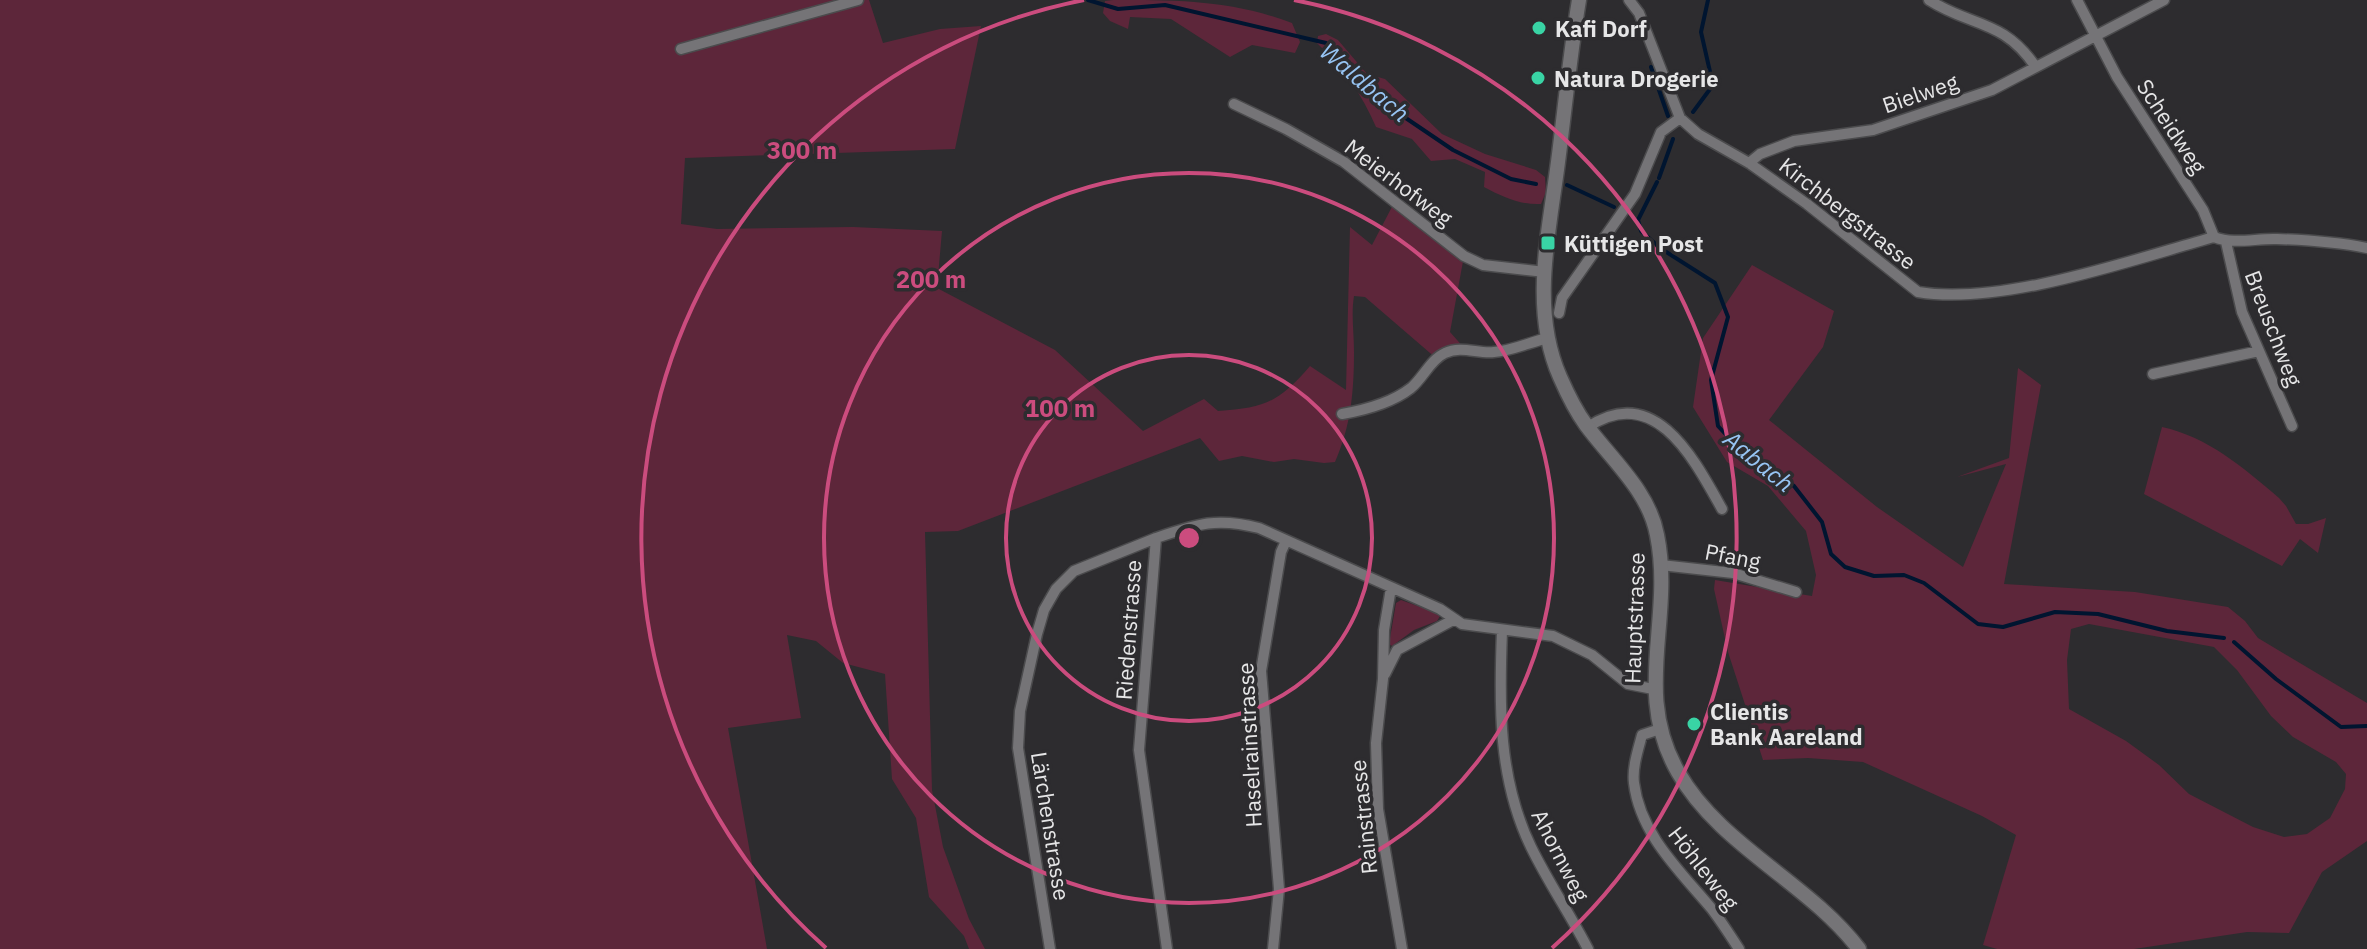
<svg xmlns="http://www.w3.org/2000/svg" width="2367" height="949" font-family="'IBM Plex Sans',sans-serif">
  <rect width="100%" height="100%" fill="#2d2c2f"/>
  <path fill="#5d263a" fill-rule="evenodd" d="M 0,0 L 869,0 L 883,43 L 940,29 L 981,26 L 955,149 L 685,158 L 681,224 L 717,229 L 853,227 L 942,231 L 937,288 L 1055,350 L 1143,431 L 1204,399 L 1218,411 C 1265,408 1279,402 1310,366 L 1346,390 L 1350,227 L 1372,245 L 1394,203 L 1464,256 L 1450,332 L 1465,349 L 1437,359 L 1365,297 L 1354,296 C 1351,315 1354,332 1354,352 C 1354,391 1351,426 1335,462 L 1324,463 L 1294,459 L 1274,462 L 1242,456 L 1219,461 L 1200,438 L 958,531 L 925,532 L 932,790 L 943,847 L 969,919 L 985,949 L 969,949 L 964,936 L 929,897 L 916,818 L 892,779 L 885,674 L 843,663 L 816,641 L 787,635 L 801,718 L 728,728 L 767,949 L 0,949 Z
    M 1113,0 C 1178,0 1231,0 1292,23 L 1300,42 L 1295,53 L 1252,45 L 1230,57 L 1171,19 L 1130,17 L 1128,29 L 1110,21 L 1103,13 L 1105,1 Z
    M 1326,34 L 1338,40 L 1367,74 L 1385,79 L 1442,134 L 1485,154 L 1536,170 L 1545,177 L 1546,192 L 1541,204 C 1520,205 1503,197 1484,187 L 1485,172 L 1455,159 L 1431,161 L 1412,139 L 1376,127 C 1362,94 1343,68 1317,43 L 1318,36 Z
    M 1752,265 L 1834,311 L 1823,347 L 1769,420 L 1877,507 L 1963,567 L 2006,464 L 1957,477 L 2009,458 L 2018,368 L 2041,385 L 2004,584 L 2135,592 L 2228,607 L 2245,621 L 2258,638 L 2367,703 L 2367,841 L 2322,872 L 2289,933 L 2247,932 L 2134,949 L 1997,949 L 1983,945 L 2016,835 L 1982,816 L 1863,762 L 1808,758 L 1763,760 L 1728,652 L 1714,589 L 1715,580 L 1812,596 L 1816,575 L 1806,531 L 1768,486 L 1727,462 L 1693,407 L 1703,338 ZM 2089,624 L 2214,647 L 2237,670 L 2271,716 L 2293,737 L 2336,762 L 2346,774 L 2345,789 L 2330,818 L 2307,834 L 2284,837 L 2253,827 L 2189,794 L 2159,765 L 2126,741 L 2069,709 L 2067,660 L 2071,629 Z
    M 2162,427 C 2208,437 2244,468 2279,498 L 2286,506 L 2296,524 L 2308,524 L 2326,518 L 2318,553 L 2300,539 L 2282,566 L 2144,494 Z
    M 1401,600 L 1437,613 L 1440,616 L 1437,621 L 1414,630 L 1392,646 L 1389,644 L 1396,603 Z"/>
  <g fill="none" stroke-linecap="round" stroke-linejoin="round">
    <path stroke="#001530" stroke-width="4" d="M 1088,0 L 1118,9 L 1165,5 L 1326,43 L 1388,106 L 1453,150 L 1511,179 L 1536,184
      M 1651,67 L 1668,116
      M 1693,112 L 1713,85 L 1701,32 L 1708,0
      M 1659,178 L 1673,139
      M 1657,182 L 1638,220 L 1641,231 L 1660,248 L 1715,283 L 1728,317 L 1711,380 L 1718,426 L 1741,451 L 1794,486 L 1822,522 L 1831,554 L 1845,567 L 1874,576 L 1904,575 L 1924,583 L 1978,624 L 2003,627 L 2055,612 L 2098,614 L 2167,631 L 2224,638
      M 1567,185 L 1614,207
      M 2234,642 L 2276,679 L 2341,727 L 2367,726"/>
    <g stroke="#4b4b4d" stroke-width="13">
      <path id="street" d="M 1629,0 L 1639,13 L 1680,118 L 1698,134 L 1749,163 L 1807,204 L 1918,292 C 2002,306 2131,260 2214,237 C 2234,245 2256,238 2277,239 C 2308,240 2337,242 2367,248
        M 1929,0 C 1971,27 2003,19 2035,66
        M 2077,0 L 2117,77 L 2203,210 L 2214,237
        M 681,49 L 858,0
        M 1234,104 L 1286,129 L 1344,162 L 1464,256 L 1483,265 L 1545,272
        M 1749,163 L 1760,154 L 1794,141 L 1873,130 L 1992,90 L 2164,0
        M 2226,242 L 2242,312 L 2292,426
        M 1559,313 L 1562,298 L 1635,194 L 1661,132 L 1680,118
        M 2153,374 L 2259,351
        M 1342,414 C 1365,410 1393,402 1411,388 C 1423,378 1431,359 1445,353 C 1461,345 1478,354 1494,352 C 1512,351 1530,342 1548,338
        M 1588,427 C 1655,382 1694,459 1722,509
        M 1661,565 L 1733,573 L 1796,592
        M 1391,588 L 1384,630 L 1383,679 L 1376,743 L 1378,809 L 1402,949
        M 1502,631 C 1499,705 1498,779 1531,847 C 1548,882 1570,914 1588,949
        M 1385,674 L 1397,650 L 1453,620
        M 1660,729 L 1642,735 C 1638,750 1632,768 1634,783 C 1640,834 1680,871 1711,908 C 1721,921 1730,935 1739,949
        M 1050,949 L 1018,748 L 1020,711 L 1037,634 L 1044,610 L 1056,589 L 1074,571 L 1156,538
        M 1167,949 L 1139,750 L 1156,538 C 1197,524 1216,517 1259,528 L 1440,609 L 1462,624 L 1553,636 L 1592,655 L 1628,684 L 1653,689
        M 1273,949 L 1279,889 L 1261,671 L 1281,552 L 1286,541"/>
    </g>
    <g stroke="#4b4b4d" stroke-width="17">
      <path id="secondary" d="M 1579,0 C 1570,54 1565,108 1558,162 C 1549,233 1530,309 1560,377 C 1567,393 1575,410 1586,425 C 1611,459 1649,491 1657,535 C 1674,619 1632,692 1678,772 C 1719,845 1809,883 1859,949"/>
    </g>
    <use href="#street" stroke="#757477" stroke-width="10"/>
    <use href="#secondary" stroke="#757477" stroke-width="14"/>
  </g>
  <g fill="none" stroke="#cb4c7e" stroke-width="4">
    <circle cx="1189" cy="538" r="183"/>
    <circle cx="1189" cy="538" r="365"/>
    <path d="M826 948A548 548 0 0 1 1084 0M1294 0A548 548 0 0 1 1552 948"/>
  </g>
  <g fill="#39d4a5" stroke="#2d2c2f" stroke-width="3">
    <circle cx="1539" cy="28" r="8"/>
    <circle cx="1538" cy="78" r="8"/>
    <rect x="1540" y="235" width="16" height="16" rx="4"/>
    <circle cx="1694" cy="724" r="8"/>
  </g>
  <g text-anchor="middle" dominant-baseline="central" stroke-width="7" stroke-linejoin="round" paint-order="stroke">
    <g font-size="22" font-weight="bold" fill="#e6e6e7" stroke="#2d2c2f" text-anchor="start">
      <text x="1555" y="28">Kafi Dorf</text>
      <text x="1554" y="78">Natura Drogerie</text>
      <text x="1564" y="243">Küttigen Post</text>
      <text x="1710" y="711">Clientis<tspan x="1710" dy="25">Bank Aareland</tspan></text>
    </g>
    <g font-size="22" fill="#e6e6e7" stroke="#2d2c2f">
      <text transform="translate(1920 93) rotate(-19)">Bielweg</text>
      <text transform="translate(2172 126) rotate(57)">Scheidweg</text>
      <text transform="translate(1399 182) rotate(37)">Meierhofweg</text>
      <text transform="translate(1848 213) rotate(38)">Kirchbergstrasse</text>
      <text transform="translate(2274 328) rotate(69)">Breuschweg</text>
      <text transform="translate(1733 556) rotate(11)">Pfang</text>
      <text transform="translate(1634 618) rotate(-88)">Hauptstrasse</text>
      <text transform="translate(1128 630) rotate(-86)">Riedenstrasse</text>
      <text transform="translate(1249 745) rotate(-93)">Haselrainstrasse</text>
      <text transform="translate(1363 817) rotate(-96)">Rainstrasse</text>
      <text transform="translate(1051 826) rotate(81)">Lärchenstrasse</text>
      <text transform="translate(1561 855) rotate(63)">Ahornweg</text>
      <text transform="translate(1704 868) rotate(52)">Höhleweg</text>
    </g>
    <g font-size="24" font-style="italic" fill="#97c4f3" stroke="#2d2c2f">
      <text transform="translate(1365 82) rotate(40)">Waldbach</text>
      <text transform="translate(1759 461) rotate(39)">Aabach</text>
    </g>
  </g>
  <circle cx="1189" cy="538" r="12" fill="#cb4c7e" stroke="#2d2c2f" stroke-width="4"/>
  <g font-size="24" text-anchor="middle" font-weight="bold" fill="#cb4c7e" stroke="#2d2c2f" stroke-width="7" stroke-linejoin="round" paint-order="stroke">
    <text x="802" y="159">300 m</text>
    <text x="931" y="288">200 m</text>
    <text x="1060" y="417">100 m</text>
  </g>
</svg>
